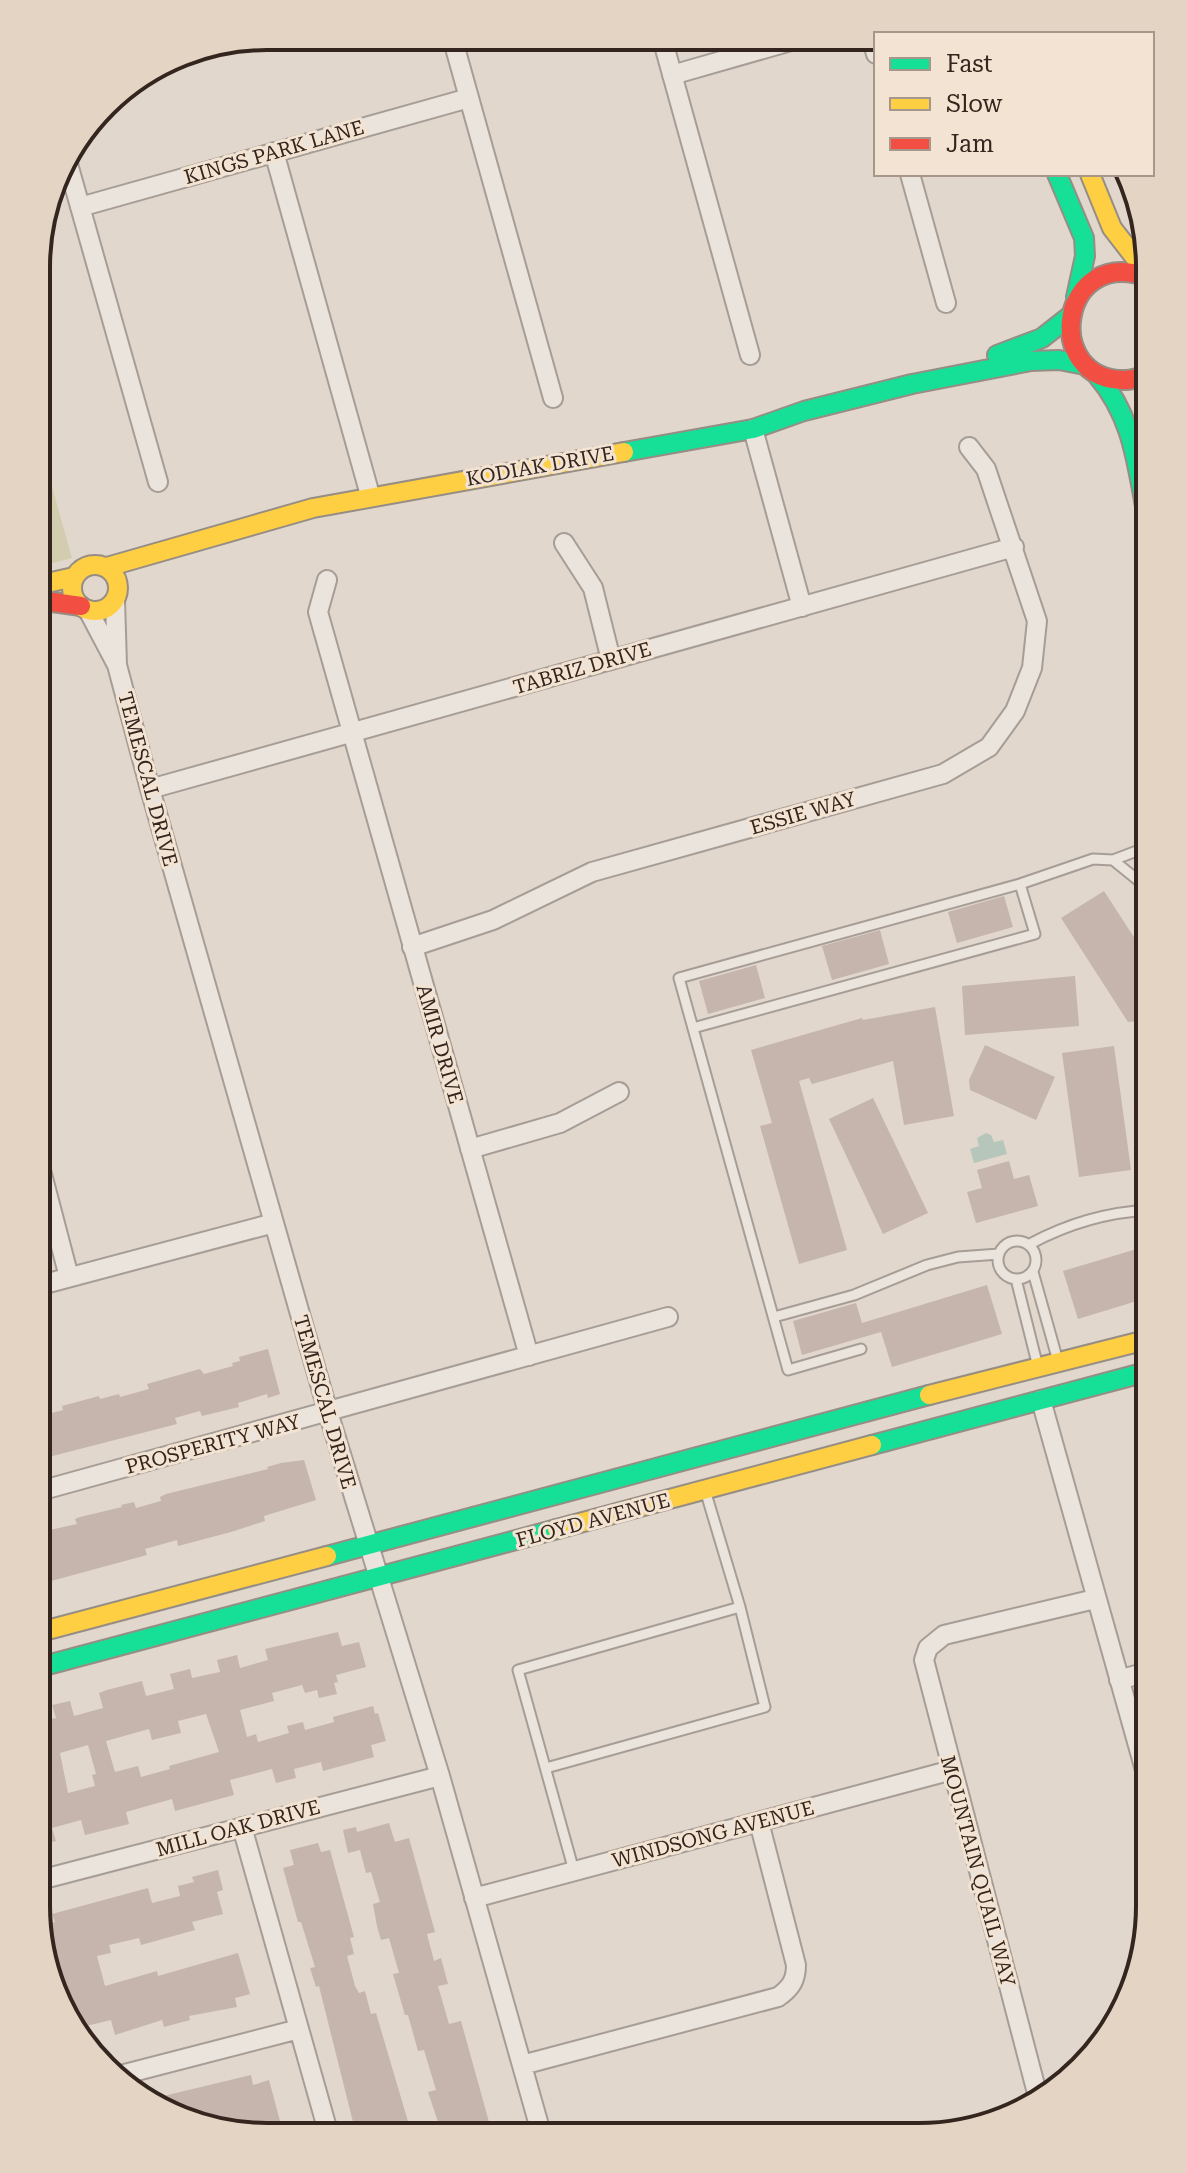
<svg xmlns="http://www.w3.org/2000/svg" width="1186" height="2173" font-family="'Roboto Serif',serif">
  <rect width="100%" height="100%" fill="#e1d7cc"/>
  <path fill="#d3cdaf" d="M 38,437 L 72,558 L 38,567 Z"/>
  <path fill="#b7c6ba" d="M 986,1133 L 991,1135 L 994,1142 L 1003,1140 L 1007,1154 L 974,1163 L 970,1149 L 979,1146 L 977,1138 Z"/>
  <path fill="#c5b5ad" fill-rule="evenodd" d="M 1104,891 L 1150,962 L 1150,1020 L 1128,1022 L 1061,918 Z
    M 1004,896 L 1013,927 L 957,943 L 948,912 Z
    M 880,930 L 889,964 L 832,980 L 822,946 Z
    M 756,965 L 765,998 L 708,1014 L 699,981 Z
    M 1075,976 L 1079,1026 L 965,1035 L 962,986 Z
    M 935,1007 L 954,1116 L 904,1125 L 893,1061 L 812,1084 L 809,1078 L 799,1081 L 847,1250 L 799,1264 L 760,1126 L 772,1123 L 751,1050 L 862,1018 L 863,1020 Z
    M 985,1045 L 1055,1077 L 1036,1120 L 970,1090 L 969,1080 Z
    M 1114,1046 L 1131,1170 L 1079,1177 L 1062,1053 Z
    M 1150,1056 L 1150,1099 L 1146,1100 L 1134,1060 Z
    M 873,1098 L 928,1213 L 883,1234 L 829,1119 Z
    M 1009,1161 L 1014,1179 L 1029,1175 L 1038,1206 L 976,1223 L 967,1192 L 982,1188 L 977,1170 Z
    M 1150,1245 L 1150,1297 L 1078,1319 L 1063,1271 Z
    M 987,1285 L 1002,1334 L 892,1367 L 881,1332 L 802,1355 L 793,1321 L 856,1303 L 862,1323 Z
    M 268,1349 L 280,1394 L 268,1398 L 267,1394 L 238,1403 L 239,1407 L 202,1416 L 200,1411 L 175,1418 L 177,1424 L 37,1460 L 37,1417 L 63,1410 L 62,1406 L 99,1396 L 100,1399 L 119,1394 L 120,1397 L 149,1389 L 147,1384 L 200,1369 L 204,1374 L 233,1366 L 232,1363 L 240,1361 L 239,1357 Z
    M 304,1460 L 316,1500 L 264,1516 L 265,1521 L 231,1532 L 178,1546 L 177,1540 L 145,1549 L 147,1555 L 40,1584 L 36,1571 L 36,1533 L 77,1524 L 75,1519 L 80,1517 L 122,1507 L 121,1505 L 134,1502 L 136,1508 L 161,1501 L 160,1497 L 166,1494 L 268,1469 L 267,1467 L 281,1463 Z
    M 338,1632 L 342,1646 L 359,1642 L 366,1667 L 336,1675 L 338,1682 L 334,1683 L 337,1694 L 319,1698 L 317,1690 L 305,1693 L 302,1685 L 272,1693 L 274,1701 L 240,1710 L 247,1737 L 256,1734 L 258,1742 L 289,1733 L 287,1726 L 303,1722 L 305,1730 L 334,1722 L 333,1717 L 373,1706 L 375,1714 L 378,1713 L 386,1741 L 371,1745 L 374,1757 L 323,1771 L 321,1762 L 294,1769 L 296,1778 L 276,1783 L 272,1769 L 230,1780 L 234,1795 L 175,1811 L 172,1799 L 126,1812 L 129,1824 L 85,1835 L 81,1820 L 52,1828 L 56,1841 L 36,1846 L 36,1794 L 48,1791 L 36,1743 L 36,1723 L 56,1718 L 52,1705 L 70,1701 L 74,1716 L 103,1708 L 99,1693 L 107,1690 L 142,1681 L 146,1696 L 174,1689 L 170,1674 L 190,1669 L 192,1678 L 220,1672 L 217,1660 L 237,1655 L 240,1668 L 268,1660 L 265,1649 ZM 206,1714 L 219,1752 L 169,1766 L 170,1769 L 141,1777 L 138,1766 L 115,1772 L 106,1741 L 149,1729 L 152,1740 L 181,1733 L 178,1721 ZM 88,1745 L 96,1774 L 92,1775 L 95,1786 L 68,1793 L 60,1753 Z
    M 389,1823 L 395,1842 L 409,1838 L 435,1932 L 427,1934 L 434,1961 L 441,1958 L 448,1984 L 438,1986 L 449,2024 L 461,2021 L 489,2122 L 477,2125 L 480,2136 L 451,2136 L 449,2128 L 441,2131 L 428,2092 L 436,2090 L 424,2050 L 418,2051 L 408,2015 L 405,2015 L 393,1974 L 399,1973 L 389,1938 L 381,1940 L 377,1926 L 373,1904 L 380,1902 L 371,1872 L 366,1873 L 360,1850 L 348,1853 L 343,1830 L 356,1827 L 357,1832 Z
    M 318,1843 L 321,1852 L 330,1850 L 354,1937 L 350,1938 L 354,1954 L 347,1956 L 355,1986 L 359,1993 L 365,1991 L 371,2014 L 376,2013 L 412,2135 L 358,2135 L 354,2126 L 319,1986 L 316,1987 L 310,1968 L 315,1967 L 301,1922 L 298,1922 L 283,1868 L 294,1865 L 290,1850 Z
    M 218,1870 L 223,1890 L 217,1892 L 223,1914 L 192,1922 L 195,1930 L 141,1945 L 139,1938 L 109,1945 L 111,1953 L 97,1956 L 105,1986 L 157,1971 L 158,1976 L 238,1953 L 250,1994 L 235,1998 L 237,2007 L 189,2016 L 190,2020 L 164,2027 L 162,2020 L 115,2035 L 111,2020 L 82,2027 L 50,1983 L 39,1926 L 55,1922 L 52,1914 L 148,1888 L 152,1903 L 180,1896 L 178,1886 L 194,1882 L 192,1877 Z
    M 251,2075 L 253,2085 L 269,2080 L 280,2121 L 234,2134 L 151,2099 Z"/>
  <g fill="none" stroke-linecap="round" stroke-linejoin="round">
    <g stroke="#a69d96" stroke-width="13">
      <path id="lane" d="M 1113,860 L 1150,890
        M 693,1028 L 1035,934 L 1020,884
        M998 1260a19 19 0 1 1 38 0a19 19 0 1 1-38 0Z
        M 1030,1244 C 1067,1224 1108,1212 1150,1210
        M 1033,1272 L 1058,1361
        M 1016,1279 L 1037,1363
        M 774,1317 L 854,1295 L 927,1265 L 958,1257 L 999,1254
        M 861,1349 L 788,1370 L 679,978 L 1020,884 L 1093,859 L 1113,860 L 1150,846
        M 546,1768 L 765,1707 L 740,1607
        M 574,1871 L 518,1670 L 740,1607 L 705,1490"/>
    </g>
    <g stroke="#a69d96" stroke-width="22">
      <path id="street" d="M 452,37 L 553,398
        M 662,38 L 750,355
        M 872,40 L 876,54
        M 672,75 L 798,39
        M 274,152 L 370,495
        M 66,157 L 158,482
        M 910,174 L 946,303
        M 80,207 L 469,98
        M 753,429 L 802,607
        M 564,543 L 593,588 L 611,660
        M 327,580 L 318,612 L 529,1356
        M 115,600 L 117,665 L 150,789 L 328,1412 L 440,1776 L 542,2136
        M 88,610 L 117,665
        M 150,789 L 1014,547
        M 412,947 L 493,920 L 592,872 L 943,774 L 989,747 L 1015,711 L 1032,668 L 1037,621 L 986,469 L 969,447
        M 470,1149 L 560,1123 L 619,1092
        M 37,1155 L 69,1277
        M 37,1286 L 274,1223
        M 1041,1400 L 1150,1788
        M 36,1492 L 668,1317
        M 1119,1680 L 1150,1671
        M 242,1827 L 329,2135
        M 36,1881 L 440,1776
        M 474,1898 L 952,1770
        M 522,2065 L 778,1997 C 791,1988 796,1980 796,1965 L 759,1822
        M 117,2076 L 299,2029
        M 1037,2093 L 924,1660 L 928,1648 L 944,1635 L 1095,1599"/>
    </g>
    <g stroke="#968d85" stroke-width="22">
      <path id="fast" d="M 1057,174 L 1084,238 L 1085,256 L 1076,297
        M 997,355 L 1042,338 L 1070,316
        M 1097,375 C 1137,422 1137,473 1150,531
        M 624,452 L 753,429 L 804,411 L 912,384 L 1031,361 L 1059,360 L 1085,365
        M 872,1445 L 1150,1371
        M 327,1556 L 929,1395
        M 36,1668 L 557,1529"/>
    </g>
    <g stroke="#968d85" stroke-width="22">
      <path id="slow" d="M 1090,174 L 1112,228 L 1150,277
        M72 588a23 23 0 1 1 46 0a23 23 0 1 1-46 0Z
        M 107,567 L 313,508 L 624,452
        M 38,585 L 74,577
        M 929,1395 L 1150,1339
        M 557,1529 L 872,1445
        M 36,1633 L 327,1556"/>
    </g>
    <g stroke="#968d85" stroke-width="22">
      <path id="jam" d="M 1150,278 C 1059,242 1040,382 1126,380 C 1133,380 1142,377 1150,375
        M 38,600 L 81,606"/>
    </g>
    <use href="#lane" stroke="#eae4dd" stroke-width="9"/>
    <use href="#street" stroke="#eae4dd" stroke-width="18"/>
    <use href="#fast" stroke="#16e098" stroke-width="18"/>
    <use href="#slow" stroke="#ffcf43" stroke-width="18"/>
    <use href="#jam" stroke="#f24e42" stroke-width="18"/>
  </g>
  <g text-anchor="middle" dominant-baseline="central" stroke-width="6" stroke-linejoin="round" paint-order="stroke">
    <g font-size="20" fill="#34251e" stroke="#f2e3d2">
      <text transform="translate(274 152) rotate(-16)">KINGS PARK LANE</text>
      <text transform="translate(540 466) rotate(-10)">KODIAK DRIVE</text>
      <text transform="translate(582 668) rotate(-16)">TABRIZ DRIVE</text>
      <text transform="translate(148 779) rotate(75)">TEMESCAL DRIVE</text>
      <text transform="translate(803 813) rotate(-16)">ESSIE WAY</text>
      <text transform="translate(440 1044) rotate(74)">AMIR DRIVE</text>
      <text transform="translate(325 1402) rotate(74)">TEMESCAL DRIVE</text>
      <text transform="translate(213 1444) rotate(-15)">PROSPERITY WAY</text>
      <text transform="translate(593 1520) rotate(-15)">FLOYD AVENUE</text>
      <text transform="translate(238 1828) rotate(-15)">MILL OAK DRIVE</text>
      <text transform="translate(713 1834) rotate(-15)">WINDSONG AVENUE</text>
      <text transform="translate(978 1871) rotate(75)">MOUNTAIN QUAIL WAY</text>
    </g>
  </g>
  <path d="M0 0H1186V2173H0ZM267 50H919A217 217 0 0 1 1136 267V1906A217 217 0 0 1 919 2123H267A217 217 0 0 1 50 1906V267A217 217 0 0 1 267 50Z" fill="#e3d4c4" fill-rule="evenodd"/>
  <path fill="none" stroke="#34251e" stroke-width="4" d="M267 50H919A217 217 0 0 1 1136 267V1906A217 217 0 0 1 919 2123H267A217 217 0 0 1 50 1906V267A217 217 0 0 1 267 50Z"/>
  <rect x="874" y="32" width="280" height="144" fill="#f2e3d2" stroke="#a6978a" stroke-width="2"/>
  <rect x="890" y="58" width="40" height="12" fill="#16e098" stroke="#a6978a" stroke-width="2"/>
  <text x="946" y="72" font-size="24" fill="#34251e">Fast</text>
  <rect x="890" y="98" width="40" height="12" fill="#ffcf43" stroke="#a6978a" stroke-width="2"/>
  <text x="946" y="112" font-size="24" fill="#34251e">Slow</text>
  <rect x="890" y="138" width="40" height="12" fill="#f24e42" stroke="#a6978a" stroke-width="2"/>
  <text x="946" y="152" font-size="24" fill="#34251e">Jam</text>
</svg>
